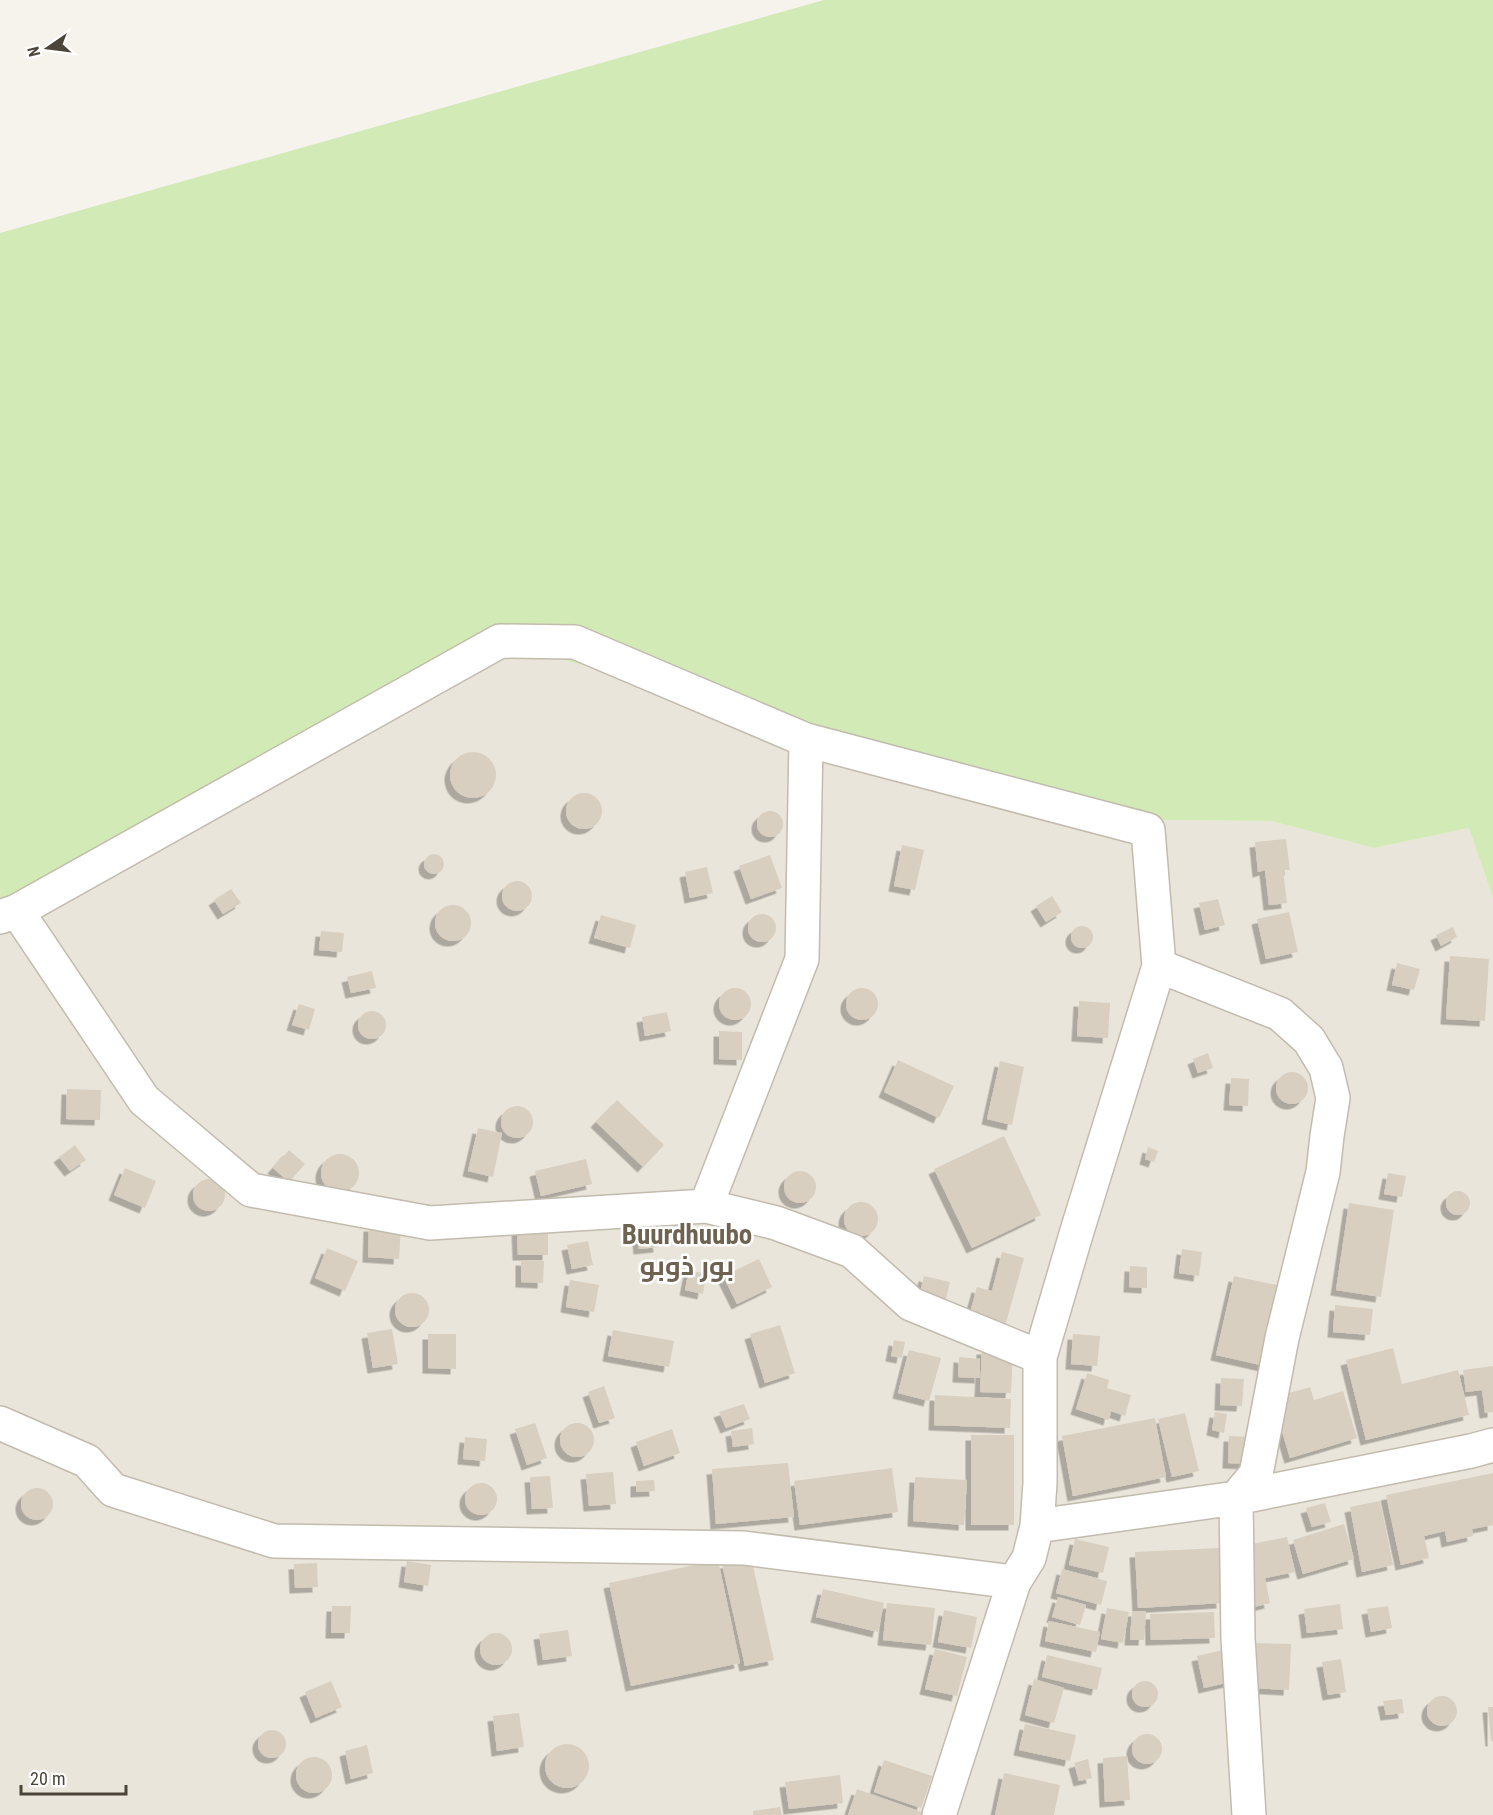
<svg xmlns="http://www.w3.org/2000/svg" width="1493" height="1815" font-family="'Roboto Condensed',Cairo,sans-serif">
  <defs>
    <filter id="shadow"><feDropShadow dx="-5.5" dy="5.5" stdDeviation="0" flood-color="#0004"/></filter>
  </defs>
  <rect width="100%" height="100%" fill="#f6f3ec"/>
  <path fill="#eae5da" d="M 484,639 L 788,719 L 1161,820 L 1271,821 L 1374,848 L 1469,828 L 1493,898 L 1493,1815 L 0,1815 L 0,900 Z"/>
  <path fill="#d2eab5" d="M 824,0 L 1493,0 L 1493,898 L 1469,828 L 1374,848 L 1271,821 L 1161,820 L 788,719 L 484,639 L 0,900 L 0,233 Z"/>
  <path fill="#d8cfc1" filter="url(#shadow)" d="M450 775a23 23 0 1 1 46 0a23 23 0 1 1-46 0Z
    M566 811a18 18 0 1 1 36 0a18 18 0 1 1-36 0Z
    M757 824a13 13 0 1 1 26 0a13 13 0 1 1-26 0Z
    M 1286,839 L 1290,870 L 1283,870 L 1287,903 L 1269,905 L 1265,870 L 1258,872 L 1255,842 Z
    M 902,845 L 924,850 L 915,890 L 894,886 Z
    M424 864a10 10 0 1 1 20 0a10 10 0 1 1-20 0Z
    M 770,855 L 782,888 L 751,899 L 739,866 Z
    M 707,867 L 713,893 L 690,898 L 685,872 Z
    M502 896a15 15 0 1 1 30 0a15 15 0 1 1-30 0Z
    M 231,889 L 241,903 L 223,914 L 214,900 Z
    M 1052,896 L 1062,912 L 1046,922 L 1036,906 Z
    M 1218,899 L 1225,925 L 1205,930 L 1199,903 Z
    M435 923a18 18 0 1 1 36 0a18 18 0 1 1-36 0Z
    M 1289,912 L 1298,952 L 1266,959 L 1257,919 Z
    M748 928a14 14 0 1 1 28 0a14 14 0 1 1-28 0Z
    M 601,915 L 636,925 L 630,948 L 594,938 Z
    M1071 937a11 11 0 1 1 22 0a11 11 0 1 1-22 0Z
    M 1453,927 L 1457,937 L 1441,946 L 1436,935 Z
    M 321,931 L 344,933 L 342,952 L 319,950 Z
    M 1450,956 L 1489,959 L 1485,1021 L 1446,1019 Z
    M 1397,963 L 1420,969 L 1414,990 L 1392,985 Z
    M 372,971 L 376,988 L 351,993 L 347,977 Z
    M719 1004a16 16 0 1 1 32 0a16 16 0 1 1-32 0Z
    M846 1004a16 16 0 1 1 32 0a16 16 0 1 1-32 0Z
    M 1079,1001 L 1110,1003 L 1108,1038 L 1077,1036 Z
    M 299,1004 L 315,1009 L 309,1030 L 292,1025 Z
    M358 1025a14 14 0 1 1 28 0a14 14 0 1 1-28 0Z
    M 667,1012 L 671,1031 L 645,1036 L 642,1017 Z
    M 719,1031 L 742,1032 L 742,1060 L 719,1059 Z
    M 1208,1053 L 1213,1068 L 1198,1073 L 1193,1059 Z
    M 898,1060 L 954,1086 L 939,1118 L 884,1092 Z
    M 1000,1061 L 1024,1067 L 1012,1125 L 987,1119 Z
    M1276 1088a16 16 0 1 1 32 0a16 16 0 1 1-32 0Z
    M 1231,1078 L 1249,1079 L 1248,1106 L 1229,1105 Z
    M 67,1089 L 101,1090 L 100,1120 L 66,1119 Z
    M 617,1100 L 664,1145 L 643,1167 L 596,1122 Z
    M501 1122a16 16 0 1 1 32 0a16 16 0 1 1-32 0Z
    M 478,1128 L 502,1133 L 493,1177 L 468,1171 Z
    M 1004,1136 L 1041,1215 L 972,1248 L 934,1169 Z
    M 75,1145 L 86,1160 L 70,1171 L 59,1157 Z
    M 1148,1147 L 1158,1151 L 1154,1162 L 1145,1159 Z
    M 289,1150 L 305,1164 L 289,1182 L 273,1168 Z
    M321 1173a19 19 0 1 1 38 0a19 19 0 1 1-38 0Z
    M 586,1159 L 592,1184 L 541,1196 L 535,1171 Z
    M 125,1168 L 156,1181 L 145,1208 L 114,1195 Z
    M784 1187a16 16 0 1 1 32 0a16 16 0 1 1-32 0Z
    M 1388,1173 L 1406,1176 L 1402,1197 L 1384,1194 Z
    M193 1195a16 16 0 1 1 32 0a16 16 0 1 1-32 0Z
    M1446 1203a12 12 0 1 1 24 0a12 12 0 1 1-24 0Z
    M844 1219a17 17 0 1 1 34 0a17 17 0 1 1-34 0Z
    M 1349,1203 L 1394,1210 L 1381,1297 L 1336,1290 Z
    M 656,1225 L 659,1247 L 639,1249 L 637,1228 Z
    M 369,1226 L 401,1227 L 399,1259 L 368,1257 Z
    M 517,1227 L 548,1228 L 548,1255 L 518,1255 Z
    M 588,1241 L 593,1265 L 572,1269 L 567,1245 Z
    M 327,1248 L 358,1261 L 345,1291 L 315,1278 Z
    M 1182,1249 L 1202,1252 L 1199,1276 L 1179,1273 Z
    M 1002,1252 L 1024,1258 L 1004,1330 L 968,1320 L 977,1287 L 992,1291 Z
    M 759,1259 L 772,1287 L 737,1304 L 723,1276 Z
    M 521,1260 L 544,1261 L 543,1283 L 521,1282 Z
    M 1130,1266 L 1147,1267 L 1147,1288 L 1129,1287 Z
    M 689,1270 L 706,1274 L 703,1294 L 685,1290 Z
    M 924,1276 L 950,1282 L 945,1303 L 919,1297 Z
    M 1234,1276 L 1282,1286 L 1265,1366 L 1216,1355 Z
    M 570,1280 L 599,1285 L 594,1312 L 566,1307 Z
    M395 1310a17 17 0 1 1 34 0a17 17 0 1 1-34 0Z
    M 1335,1305 L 1373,1309 L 1370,1335 L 1333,1332 Z
    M 780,1325 L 795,1373 L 765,1383 L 750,1334 Z
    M 392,1329 L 398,1364 L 373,1368 L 367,1333 Z
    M 613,1330 L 674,1341 L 669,1367 L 608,1356 Z
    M 428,1334 L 456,1334 L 456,1369 L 428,1368 Z
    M 1073,1334 L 1100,1336 L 1097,1366 L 1071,1364 Z
    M 894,1340 L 905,1342 L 902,1358 L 891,1356 Z
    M 1393,1348 L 1402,1384 L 1458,1370 L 1469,1415 L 1366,1440 L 1346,1360 Z
    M 982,1349 L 1013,1350 L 1011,1393 L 980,1392 Z
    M 909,1350 L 941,1358 L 929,1401 L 898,1393 Z
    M 959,1357 L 980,1359 L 980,1378 L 958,1377 Z
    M 1493,1366 L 1493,1412 L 1485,1413 L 1482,1390 L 1466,1392 L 1463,1370 Z
    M 1087,1373 L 1109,1380 L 1107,1388 L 1131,1395 L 1125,1416 L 1111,1411 L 1109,1420 L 1076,1409 Z
    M 1221,1378 L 1244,1379 L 1242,1406 L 1220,1405 Z
    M 604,1386 L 615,1418 L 599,1423 L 588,1392 Z
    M 1310,1387 L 1314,1400 L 1343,1391 L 1357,1438 L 1290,1458 L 1272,1398 Z
    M 935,1395 L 1011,1399 L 1010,1428 L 934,1425 Z
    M 744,1404 L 750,1419 L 726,1428 L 719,1412 Z
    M 1215,1412 L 1227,1414 L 1224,1433 L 1212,1430 Z
    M 1185,1413 L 1199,1471 L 1172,1477 L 1158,1419 Z
    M 1155,1418 L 1166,1477 L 1073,1496 L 1062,1436 Z
    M560 1440a17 17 0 1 1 34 0a17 17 0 1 1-34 0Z
    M 535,1423 L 547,1458 L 527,1465 L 515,1429 Z
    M 752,1428 L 754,1444 L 733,1447 L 731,1431 Z
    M 672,1429 L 680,1453 L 644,1466 L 636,1442 Z
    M 971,1435 L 1014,1435 L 1014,1525 L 971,1525 Z
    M 1229,1436 L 1253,1437 L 1252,1464 L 1228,1463 Z
    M 465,1437 L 487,1439 L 485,1461 L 463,1459 Z
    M 788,1463 L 794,1517 L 716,1524 L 712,1469 Z
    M 892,1468 L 898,1512 L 800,1525 L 794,1481 Z
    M 613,1472 L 616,1504 L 589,1506 L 586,1474 Z
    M 1493,1473 L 1493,1525 L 1472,1529 L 1473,1536 L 1447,1542 L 1445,1531 L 1424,1536 L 1429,1558 L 1401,1565 L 1386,1495 Z
    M 550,1476 L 553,1508 L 532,1509 L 530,1477 Z
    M 915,1477 L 967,1480 L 964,1525 L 913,1521 Z
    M 654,1480 L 655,1491 L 636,1492 L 636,1481 Z
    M465 1499a16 16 0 1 1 32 0a16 16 0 1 1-32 0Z
    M21 1504a16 16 0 1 1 32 0a16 16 0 1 1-32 0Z
    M 1380,1501 L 1393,1565 L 1362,1572 L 1350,1507 Z
    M 1325,1503 L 1331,1522 L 1312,1527 L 1306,1508 Z
    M 1344,1524 L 1354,1559 L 1303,1574 L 1293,1540 Z
    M 1287,1537 L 1295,1572 L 1265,1578 L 1270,1603 L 1254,1607 L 1242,1546 Z
    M 1075,1539 L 1109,1547 L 1103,1573 L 1069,1565 Z
    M 1219,1548 L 1222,1603 L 1138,1608 L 1135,1552 Z
    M 751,1557 L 774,1660 L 745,1666 L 722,1564 Z
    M 718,1560 L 740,1663 L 631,1686 L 609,1583 Z
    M 407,1561 L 431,1565 L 428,1586 L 404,1582 Z
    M 317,1563 L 318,1587 L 295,1588 L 294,1564 Z
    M 1062,1569 L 1107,1581 L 1101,1605 L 1056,1593 Z
    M 823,1589 L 884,1603 L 878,1632 L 816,1617 Z
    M 1058,1597 L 1086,1605 L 1080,1625 L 1052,1617 Z
    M 887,1603 L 935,1608 L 931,1645 L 883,1640 Z
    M 1340,1604 L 1343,1629 L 1307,1633 L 1304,1609 Z
    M 332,1606 L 351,1606 L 350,1633 L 331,1633 Z
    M 1388,1606 L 1392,1628 L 1371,1632 L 1367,1609 Z
    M 1107,1608 L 1129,1612 L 1123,1643 L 1101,1639 Z
    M 944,1610 L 977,1617 L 971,1648 L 938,1642 Z
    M 1132,1611 L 1146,1611 L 1144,1640 L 1130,1640 Z
    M 1214,1612 L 1215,1638 L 1151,1640 L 1150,1614 Z
    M 1049,1621 L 1100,1632 L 1096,1652 L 1045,1641 Z
    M 568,1630 L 572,1656 L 543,1660 L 539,1634 Z
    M480 1649a16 16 0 1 1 32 0a16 16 0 1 1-32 0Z
    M 1253,1643 L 1291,1644 L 1289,1690 L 1252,1688 Z
    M 935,1649 L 967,1657 L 957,1696 L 925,1689 Z
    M 1223,1650 L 1230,1682 L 1204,1688 L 1197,1656 Z
    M 1047,1655 L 1102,1668 L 1097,1690 L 1042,1677 Z
    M 1341,1659 L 1346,1692 L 1328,1695 L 1322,1662 Z
    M 1034,1679 L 1064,1688 L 1054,1723 L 1025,1715 Z
    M1132 1694a13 13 0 1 1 26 0a13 13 0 1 1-26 0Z
    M 331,1681 L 342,1707 L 316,1718 L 305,1692 Z
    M1427 1711a15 15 0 1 1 30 0a15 15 0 1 1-30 0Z
    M 1402,1699 L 1404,1713 L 1386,1715 L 1383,1701 Z
    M 1488,1707 L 1493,1707 L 1493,1741 L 1491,1741 Z
    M 519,1713 L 524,1747 L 497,1751 L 493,1716 Z
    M 1025,1724 L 1076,1735 L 1070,1761 L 1019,1750 Z
    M258 1744a14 14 0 1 1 28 0a14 14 0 1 1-28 0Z
    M1132 1749a15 15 0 1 1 30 0a15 15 0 1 1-30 0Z
    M545 1766a22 22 0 1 1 44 0a22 22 0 1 1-44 0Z
    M 367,1745 L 373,1773 L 351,1779 L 345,1751 Z
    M 1127,1756 L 1130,1800 L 1105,1802 L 1103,1758 Z
    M296 1775a18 18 0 1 1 36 0a18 18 0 1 1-36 0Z
    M 1088,1759 L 1092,1778 L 1079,1781 L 1074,1763 Z
    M 884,1760 L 932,1776 L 921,1808 L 874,1792 Z
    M 1004,1773 L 1060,1785 L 1054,1815 L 995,1815 Z
    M 840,1775 L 843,1803 L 789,1809 L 785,1782 Z
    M 857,1789 L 930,1815 L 848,1815 Z
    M 780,1807 L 782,1815 L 753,1815 L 753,1811 Z"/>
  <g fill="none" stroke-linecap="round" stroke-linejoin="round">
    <g stroke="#c2bbae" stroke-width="36">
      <path id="minor" d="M 17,911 L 144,1100 L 251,1190 L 430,1223 L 706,1206 L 802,959 L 806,740
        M 0,917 L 17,911 L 500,641 L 575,642 L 806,740 L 1148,830 L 1159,966 L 1077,1231 L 1040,1357 L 1040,1483 L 1037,1526
        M 1159,966 L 1280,1014 L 1309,1040 L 1326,1068 L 1333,1098 L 1327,1136 L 1323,1172 L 1282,1338 L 1256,1474 L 1236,1498 L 1238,1638 L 1249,1815
        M 706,1206 L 776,1223 L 852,1251 L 911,1304 L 1040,1357
        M 0,1423 L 87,1461 L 113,1490 L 274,1541 L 744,1548 L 1014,1582
        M 939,1815 L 1014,1582 L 1029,1558 L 1037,1526 L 1236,1498 L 1471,1451 L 1493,1445"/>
    </g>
    <use href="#minor" stroke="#fff" stroke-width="33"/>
  </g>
  <g text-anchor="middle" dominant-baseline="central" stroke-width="5" stroke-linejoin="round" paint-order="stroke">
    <g font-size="27" font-weight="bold" fill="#6e6250" stroke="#fff">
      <text x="687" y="1235">Buurdhuubo<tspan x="687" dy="31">بور ذوبو</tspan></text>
    </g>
  </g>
  <g transform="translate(48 48) rotate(256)" stroke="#ffffff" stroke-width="4.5" paint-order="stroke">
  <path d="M0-4.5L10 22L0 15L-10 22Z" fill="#4b4439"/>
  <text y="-9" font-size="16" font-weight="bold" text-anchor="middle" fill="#4b4439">N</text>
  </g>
  <path d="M21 1785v9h105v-9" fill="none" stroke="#4b4439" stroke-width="3"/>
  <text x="30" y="1785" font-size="18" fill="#4b4439" stroke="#ffffff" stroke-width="4.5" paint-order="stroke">20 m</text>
</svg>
